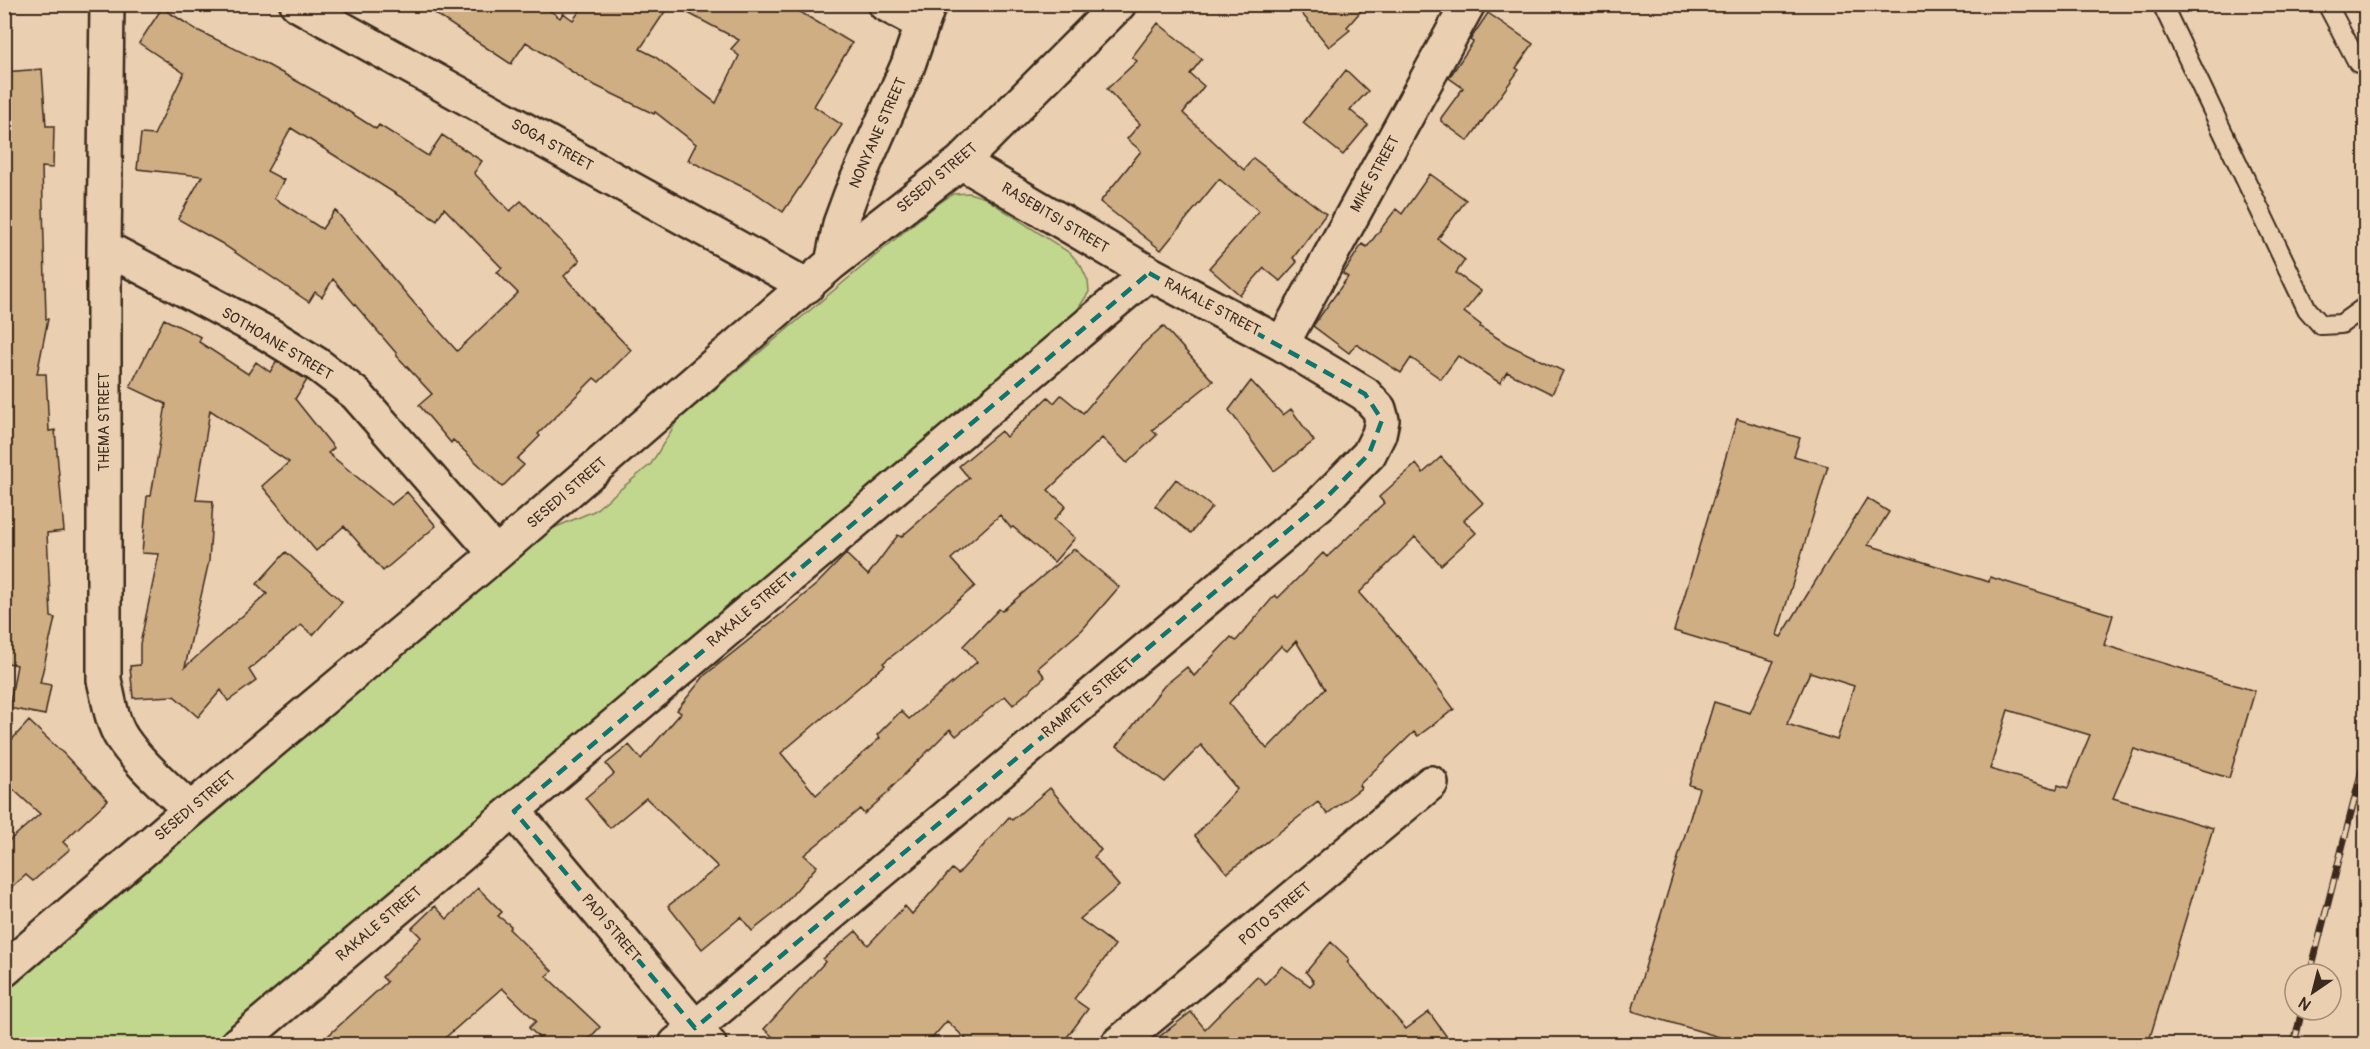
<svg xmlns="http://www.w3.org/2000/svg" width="2370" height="1049" font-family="Pangolin,sans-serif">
  <rect width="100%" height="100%" fill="#eacfb1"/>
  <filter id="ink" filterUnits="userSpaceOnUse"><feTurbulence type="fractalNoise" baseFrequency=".0167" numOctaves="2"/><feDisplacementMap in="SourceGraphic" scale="12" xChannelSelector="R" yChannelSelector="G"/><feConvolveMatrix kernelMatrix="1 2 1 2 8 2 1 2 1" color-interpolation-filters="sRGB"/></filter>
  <g filter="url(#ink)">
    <path fill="#c0d78d" stroke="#7e8056" stroke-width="1.5" d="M 969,193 L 985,198 L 1070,253 L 1081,266 L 1088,281 L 1089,292 L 1076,312 L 210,1044 L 5,1044 L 4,992 L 549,530 L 594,511 L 651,464 L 677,421 L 935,206 L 953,194 Z"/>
    <path fill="#cfae83" stroke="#3b2a1e" stroke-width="1.5" fill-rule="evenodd" d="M 420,4 L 541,4 L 560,18 L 563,13 L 573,20 L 585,4 L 670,4 L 640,49 L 654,56 L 716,103 L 739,56 L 731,49 L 739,40 L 671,4 L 787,4 L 852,43 L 814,106 L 842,125 L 783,212 L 757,194 L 688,160 L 696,144 L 655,112 L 654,114 L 588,82 L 526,42 L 511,64 Z
      M 1294,4 L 1367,4 L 1347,27 L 1350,30 L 1329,47 Z
      M 162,8 L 197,30 L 264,63 L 329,99 L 376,129 L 379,125 L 428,156 L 442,135 L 482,161 L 474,173 L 510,211 L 521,201 L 580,260 L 564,276 L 594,310 L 593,311 L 631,350 L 599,382 L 594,378 L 538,434 L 540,436 L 517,459 L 524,465 L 502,487 L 453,440 L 451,443 L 419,405 L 432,394 L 396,355 L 397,354 L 333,279 L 322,297 L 315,292 L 309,302 L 221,243 L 178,219 L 202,176 L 137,169 L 141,134 L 154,135 L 184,73 L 139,43 ZM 291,128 L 437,220 L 444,208 L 502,268 L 497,272 L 518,293 L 457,351 L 414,303 L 335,210 L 322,229 L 274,198 L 284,180 L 267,171 Z
      M 1488,13 L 1533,44 L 1516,68 L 1519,70 L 1468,141 L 1441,121 L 1441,118 L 1463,88 L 1449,78 L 1473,42 L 1470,40 Z
      M 1158,23 L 1202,59 L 1190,74 L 1204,86 L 1183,113 L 1244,170 L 1253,158 L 1326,214 L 1293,258 L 1297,262 L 1280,281 L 1264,268 L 1240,295 L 1209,268 L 1259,211 L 1219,179 L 1161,250 L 1100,202 L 1141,151 L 1127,139 L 1140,124 L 1107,89 L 1137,61 L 1132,57 Z
      M 42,69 L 46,126 L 54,126 L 53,168 L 42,167 L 46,319 L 48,319 L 37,374 L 46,374 L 49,431 L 55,430 L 64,531 L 47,533 L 51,617 L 55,618 L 40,683 L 51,685 L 45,715 L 9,708 L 17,665 L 4,662 L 4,72 Z
      M 1346,70 L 1368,91 L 1350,110 L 1368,125 L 1343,155 L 1303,123 Z
      M 1430,174 L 1466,200 L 1438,239 L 1465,260 L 1456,273 L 1481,291 L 1464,312 L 1481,325 L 1480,327 L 1507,344 L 1563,371 L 1552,394 L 1507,372 L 1500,383 L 1458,356 L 1441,379 L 1411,358 L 1401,373 L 1356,344 L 1349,353 L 1313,326 L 1348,277 L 1343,274 L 1362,244 L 1367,247 L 1396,209 L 1402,214 Z
      M 164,319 L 201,337 L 199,342 L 248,374 L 256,362 L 270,372 L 277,361 L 307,380 L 295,399 L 334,448 L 328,453 L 391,505 L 407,492 L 436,526 L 383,571 L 344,526 L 316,551 L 262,486 L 289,462 L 210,410 L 196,500 L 213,501 L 209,561 L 185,667 L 267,594 L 257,584 L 286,552 L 342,602 L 313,635 L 301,625 L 249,670 L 256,681 L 228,701 L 221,690 L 198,717 L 174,696 L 133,698 L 130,666 L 140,665 L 140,644 L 159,554 L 142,553 L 147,496 L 151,496 L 166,404 L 130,387 Z
      M 1163,326 L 1213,381 L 1152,430 L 1157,435 L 1127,463 L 1102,438 L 1048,490 L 1066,506 L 1054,520 L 1075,538 L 1054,562 L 1013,527 L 1011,528 L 1000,515 L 951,559 L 975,586 L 915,638 L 883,663 L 885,665 L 781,753 L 816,795 L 880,738 L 877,735 L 901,711 L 909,719 L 977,662 L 963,646 L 999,609 L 1002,611 L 1074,549 L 1119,587 L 1082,630 L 1038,668 L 1045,677 L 1013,705 L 1005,696 L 956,736 L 950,729 L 889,790 L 890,791 L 864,814 L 860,809 L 804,855 L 817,866 L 780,909 L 752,931 L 741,917 L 702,949 L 668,906 L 718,867 L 646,798 L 610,828 L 585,798 L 614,774 L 606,764 L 629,745 L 641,759 L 681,713 L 677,710 L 705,675 L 785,611 L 817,584 L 846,554 L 868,575 L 898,535 L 901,537 L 969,478 L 959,466 L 1001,431 L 1006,437 L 1048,397 L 1054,403 L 1061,395 L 1083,413 L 1142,345 Z
      M 1251,381 L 1283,415 L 1291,409 L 1314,441 L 1274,471 L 1229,410 Z
      M 1737,419 L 1800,438 L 1794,456 L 1828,466 L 1777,635 L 1781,637 L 1867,498 L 1889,512 L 1868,545 L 1989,582 L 1990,577 L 2113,615 L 2104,645 L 2255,691 L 2229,778 L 2134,749 L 2113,798 L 2213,828 L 2148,1044 L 1743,1044 L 1632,1011 L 1699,788 L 1689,785 L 1714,702 L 1750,713 L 1774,661 L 1674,631 ZM 1810,672 L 1854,686 L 1837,740 L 1787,724 ZM 2008,710 L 2090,735 L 2068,788 L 2058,785 L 2057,789 L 1990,769 Z
      M 1441,457 L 1483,503 L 1464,520 L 1476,533 L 1441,565 L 1415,537 L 1359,593 L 1409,649 L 1454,709 L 1418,736 L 1414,732 L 1359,785 L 1361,788 L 1327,814 L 1318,802 L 1227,873 L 1195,836 L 1237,789 L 1201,745 L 1165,782 L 1117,746 L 1164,686 L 1187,667 L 1194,676 L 1231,637 L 1236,641 L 1275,595 L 1278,598 L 1323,553 L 1327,557 L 1384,503 L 1379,497 L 1416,464 L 1423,473 ZM 1296,641 L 1325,689 L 1267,749 L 1229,703 L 1281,646 L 1287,651 Z
      M 1176,479 L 1212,507 L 1191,533 L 1155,506 Z
      M 29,721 L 64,754 L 108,800 L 63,842 L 70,849 L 33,881 L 26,875 L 4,894 L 4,845 L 40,814 L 4,781 L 4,748 Z
      M 1050,788 L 1101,850 L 1094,857 L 1119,886 L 1080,919 L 1115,945 L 1074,999 L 1088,1009 L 1062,1044 L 971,1044 L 947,1021 L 927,1044 L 781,1044 L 764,1029 L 825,962 L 823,959 L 856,931 L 868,945 L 905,906 L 912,914 L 952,869 L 958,874 L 1009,817 L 1012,820 Z
      M 478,888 L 502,912 L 498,916 L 511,926 L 509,929 L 552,971 L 546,976 L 600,1027 L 584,1044 L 546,1044 L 529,1028 L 536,1021 L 502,988 L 438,1044 L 319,1044 L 387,982 L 382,977 L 421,937 L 412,928 L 435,906 L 447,919 Z
      M 1331,942 L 1349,959 L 1347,962 L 1406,1029 L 1429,1012 L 1452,1044 L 1150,1044 L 1191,1012 L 1205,1029 L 1257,976 L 1265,984 L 1282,966 L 1310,986 L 1314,982 L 1306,972 Z"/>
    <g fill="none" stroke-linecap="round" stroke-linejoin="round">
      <g stroke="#3b2a1e" stroke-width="22">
        <path id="service" d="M 2162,4 L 2307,309 L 2321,325 L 2341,324 L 2366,306
          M 2327,4 L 2358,63"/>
      </g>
      <g stroke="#3b2a1e" stroke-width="38">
        <path id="minor" d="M 107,4 L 104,247 L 104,680 C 109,699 111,721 122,738 C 140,765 167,787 190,810
          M 297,4 L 807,286
          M 885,4 L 922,24
          M 104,247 L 268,334 L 318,365 L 356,394 L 496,554
          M 832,263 L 840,224 L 851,194 L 908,65 L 929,4
          M 1282,344 L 1468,4
          M 514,811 L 709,1044
          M 4,970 L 190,810 L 496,554 L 832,263 L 961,162 L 1119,4
          M 237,1044 L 1149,273
          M 676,1044 L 1322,502 L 1369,454 L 1379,434 L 1382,420 L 1379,409 L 1365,394 L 1282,344 L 1149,273 L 961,162
          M 1118,1044 L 1431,783"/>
      </g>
      <use href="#service" stroke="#eacfb1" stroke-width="18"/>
      <use href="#minor" stroke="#eacfb1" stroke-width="33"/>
      <g stroke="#3b2a1e" stroke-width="7">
        <path id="rail" d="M 2310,974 L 2366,754
          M 2294,1044 L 2302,1010"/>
      </g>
      <use href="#rail" stroke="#eacfb1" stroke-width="4.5" stroke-dasharray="14" stroke-linecap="butt"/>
    </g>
  </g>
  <path fill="none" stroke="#0f766e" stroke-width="4.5" stroke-dasharray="12 8" stroke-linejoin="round" d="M 1149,273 L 1365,394 L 1382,420 L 1369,454 L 1322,502 L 695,1028 L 514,811 Z"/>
  <g text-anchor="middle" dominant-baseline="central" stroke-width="6" stroke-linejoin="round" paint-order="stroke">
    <g font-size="15" fill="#3b2a1e" stroke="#eacfb1">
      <text transform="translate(878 133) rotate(-66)">NONYANE STREET</text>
      <text transform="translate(552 145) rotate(29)">SOGA STREET</text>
      <text transform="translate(1375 174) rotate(-61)">MIKE STREET</text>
      <text transform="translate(937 178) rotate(-40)">SESEDI STREET</text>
      <text transform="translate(1055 218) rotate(31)">RASEBITSI STREET</text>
      <text transform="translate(1212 307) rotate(28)">RAKALE STREET</text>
      <text transform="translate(277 344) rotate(31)">SOTHOANE STREET</text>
      <text transform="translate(104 422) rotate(-90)">THEMA STREET</text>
      <text transform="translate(567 493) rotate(-41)">SESEDI STREET</text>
      <text transform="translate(750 610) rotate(-40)">RAKALE STREET</text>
      <text transform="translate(1088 698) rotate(-40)">RAMPETE STREET</text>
      <text transform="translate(195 806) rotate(-40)">SESEDI STREET</text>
      <text transform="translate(1275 914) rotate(-40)">POTO STREET</text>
      <text transform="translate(379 924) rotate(-40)">RAKALE STREET</text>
      <text transform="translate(611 928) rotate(50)">PADI STREET</text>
    </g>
  </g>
  <rect width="2370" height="1049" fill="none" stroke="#eacfb1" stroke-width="24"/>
  <rect x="12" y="12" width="2346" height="1025" fill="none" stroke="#3b2a1e" stroke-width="2" filter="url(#ink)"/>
  <g transform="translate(2313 992) rotate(215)"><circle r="28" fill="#eacfb1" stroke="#a48d76" stroke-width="1.5"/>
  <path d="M0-4.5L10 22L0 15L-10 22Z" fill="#3b2a1e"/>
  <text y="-9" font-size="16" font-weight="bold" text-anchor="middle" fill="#3b2a1e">N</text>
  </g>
</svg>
